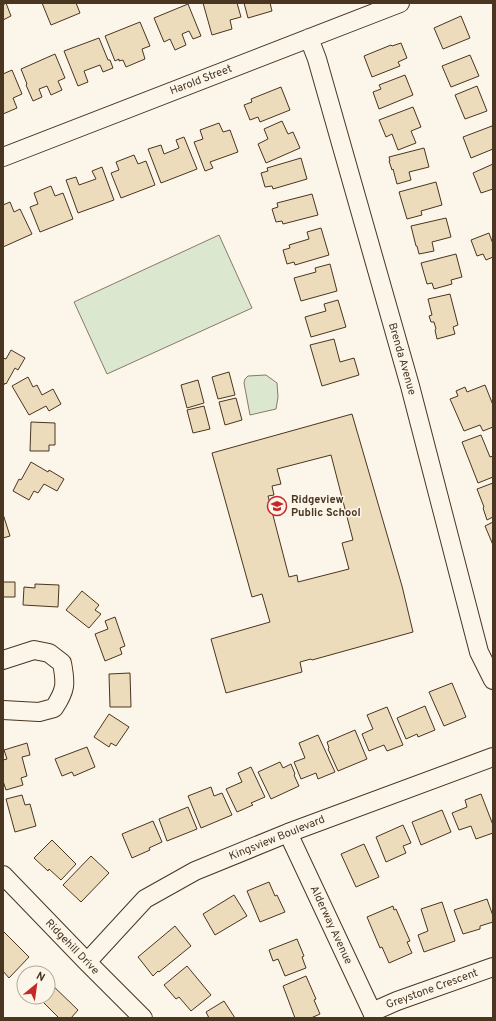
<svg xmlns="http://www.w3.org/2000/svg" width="496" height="1021" font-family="Overpass,sans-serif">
  <rect width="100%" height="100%" fill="#fbf6e9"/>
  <path fill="#dce7d0" stroke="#887966" d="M 219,235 L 252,308 L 107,374 L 74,302 Z
    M 266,375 L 277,383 L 278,397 L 276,409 L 250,415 L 244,383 L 245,379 L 248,376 Z"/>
  <path fill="#ecdcbc" stroke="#4a3520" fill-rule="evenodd" d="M 6,3 L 11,16 L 3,20 L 3,5 Z
    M 42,3 L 76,3 L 80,13 L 51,25 Z
    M 203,3 L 237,3 L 241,17 L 230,20 L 232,29 L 212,35 Z
    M 244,3 L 270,3 L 272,11 L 248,18 Z
    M 188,4 L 201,36 L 193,39 L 189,31 L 182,34 L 186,45 L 175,50 L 170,39 L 164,42 L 154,18 Z
    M 461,16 L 470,38 L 443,49 L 434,28 Z
    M 140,22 L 150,46 L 142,49 L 145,59 L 126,67 L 123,60 L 119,61 L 119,59 L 115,61 L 105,36 Z
    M 99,38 L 108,60 L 110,60 L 113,68 L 103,72 L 100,65 L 84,71 L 88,82 L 78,86 L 64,51 Z
    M 401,43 L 407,58 L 398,62 L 400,66 L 372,77 L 364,56 L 391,45 L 392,46 Z
    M 55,54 L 65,78 L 58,81 L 62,90 L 51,95 L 47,86 L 39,89 L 42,97 L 33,101 L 26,85 L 27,84 L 21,69 Z
    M 470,55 L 479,76 L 451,87 L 442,66 Z
    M 12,70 L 22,94 L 13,98 L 17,108 L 3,114 L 3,74 Z
    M 405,75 L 413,95 L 379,109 L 373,92 L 381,89 L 379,85 Z
    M 477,86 L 487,111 L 465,119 L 455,95 Z
    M 281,87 L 290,110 L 260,122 L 258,117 L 250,120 L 244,105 L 252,102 L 251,99 Z
    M 413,107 L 421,127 L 411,131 L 416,143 L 398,150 L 392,134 L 386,137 L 379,120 Z
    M 282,121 L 288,134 L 293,132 L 300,148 L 266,163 L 258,144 L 268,139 L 264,129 Z
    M 219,123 L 223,132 L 230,130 L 238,152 L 210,162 L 213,168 L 205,171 L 194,142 L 203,139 L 200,130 Z
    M 492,126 L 493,129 L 493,149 L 471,158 L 463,137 Z
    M 184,137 L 197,169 L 161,183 L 148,149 L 161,145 L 164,154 L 179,148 L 176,140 Z
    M 424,148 L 429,167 L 409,172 L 411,180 L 397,184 L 393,169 L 392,170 L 389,161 L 390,161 L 389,157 Z
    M 134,155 L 138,164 L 146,161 L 155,185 L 121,198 L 111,173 L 119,170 L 116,162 Z
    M 301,158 L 307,179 L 273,189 L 272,186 L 265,187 L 261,173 L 268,171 L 267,168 Z
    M 493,164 L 493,189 L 481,193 L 473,173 Z
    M 102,167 L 114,200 L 78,213 L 66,180 L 76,177 L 79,185 L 96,179 L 92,171 Z
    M 436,182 L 442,205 L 421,211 L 422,215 L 407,219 L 399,192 Z
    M 51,186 L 55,196 L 63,193 L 73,219 L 40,232 L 30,207 L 38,204 L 34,193 Z
    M 312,194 L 318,215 L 283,224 L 282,221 L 276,222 L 272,209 L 278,207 L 277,203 Z
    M 10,202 L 14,212 L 20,209 L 32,234 L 3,247 L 3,205 Z
    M 446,218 L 451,237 L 432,242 L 434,251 L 419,254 L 417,246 L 416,246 L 411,226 Z
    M 321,228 L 329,255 L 295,265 L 294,262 L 287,264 L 283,250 L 290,248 L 289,245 L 309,239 L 307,232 Z
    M 489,233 L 493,244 L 493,257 L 486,260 L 483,254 L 477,256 L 471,240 Z
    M 456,254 L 462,277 L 451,280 L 452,284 L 434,289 L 432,283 L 427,284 L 421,263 Z
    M 330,264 L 337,291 L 301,301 L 294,278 L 316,272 L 315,268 Z
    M 450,294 L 458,325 L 453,327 L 455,334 L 437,339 L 435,330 L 436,329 L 434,322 L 431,322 L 429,316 L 432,315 L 428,299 Z
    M 338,300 L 346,327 L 311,337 L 305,317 L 326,311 L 324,304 Z
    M 334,339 L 340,362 L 354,358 L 359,375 L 322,386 L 310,345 Z
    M 11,350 L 25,358 L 18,370 L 15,368 L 6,384 L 5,383 L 4,385 L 3,384 L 3,358 L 6,359 Z
    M 229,372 L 235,395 L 218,399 L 212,377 Z
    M 28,377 L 33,387 L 37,385 L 42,395 L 53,389 L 61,404 L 49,411 L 46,406 L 29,415 L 12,386 Z
    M 198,380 L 204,403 L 187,408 L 181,385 Z
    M 485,385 L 493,405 L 493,427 L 483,431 L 480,425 L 464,431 L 450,399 L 458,396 L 456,391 L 465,387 L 467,392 Z
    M 236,398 L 242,420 L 225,425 L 219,402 Z
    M 204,406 L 210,429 L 193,433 L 187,410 Z
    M 352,414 L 402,586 L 413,632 L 312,660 L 311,659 L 300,662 L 302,672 L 226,693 L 211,639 L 270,622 L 262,594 L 252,597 L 212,453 ZM 331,455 L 353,540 L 342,543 L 349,569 L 298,582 L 297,575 L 289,577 L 268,496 L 274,495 L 272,486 L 281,484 L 277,469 Z
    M 31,422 L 55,423 L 55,445 L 49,445 L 49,451 L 30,451 Z
    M 481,435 L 490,457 L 493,456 L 493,477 L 478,483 L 462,442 Z
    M 31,462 L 48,472 L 49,470 L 64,479 L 57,491 L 44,484 L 38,493 L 34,491 L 29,500 L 13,491 L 19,479 L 21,480 Z
    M 493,483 L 493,517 L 487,520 L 483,508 L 484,507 L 477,489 Z
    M 3,514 L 10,536 L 3,538 Z
    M 493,522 L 493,545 L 485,526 Z
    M 3,582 L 15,582 L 15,597 L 3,597 L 3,603 Z
    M 35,584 L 59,585 L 58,607 L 23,605 L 24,587 L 35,588 Z
    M 82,591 L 99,605 L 95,610 L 101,614 L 89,628 L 66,610 Z
    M 115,617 L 125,646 L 120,648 L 122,654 L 105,661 L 95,634 L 108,629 L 105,621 Z
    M 130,673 L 131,707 L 110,707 L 109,674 Z
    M 452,683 L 466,717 L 444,726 L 429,692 Z
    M 425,706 L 435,730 L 418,737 L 417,734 L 406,739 L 397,718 Z
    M 387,707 L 403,745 L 387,751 L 384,745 L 369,751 L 362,734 L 373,729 L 367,715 Z
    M 109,714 L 129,727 L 116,746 L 111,743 L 109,747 L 94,737 Z
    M 355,730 L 367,759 L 338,771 L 328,749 L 329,748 L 327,742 Z
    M 318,735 L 335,772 L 318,779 L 316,773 L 301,779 L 294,762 L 305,758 L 299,743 Z
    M 27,743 L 30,755 L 22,757 L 27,776 L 21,778 L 23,785 L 6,790 L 3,781 L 3,760 L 7,759 L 4,750 Z
    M 87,747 L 95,767 L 74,776 L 72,772 L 62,776 L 55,759 Z
    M 280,762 L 283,768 L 291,764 L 295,774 L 294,775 L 299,786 L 271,799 L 258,772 Z
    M 251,767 L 265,797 L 251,803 L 253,805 L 237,812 L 226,789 L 242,782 L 238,773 Z
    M 211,787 L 214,796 L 222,793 L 232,815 L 201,828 L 188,796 Z
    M 481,794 L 493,825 L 493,833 L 476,839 L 471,826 L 459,830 L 452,813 L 467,807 L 465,800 Z
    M 22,795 L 25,805 L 30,804 L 36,826 L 15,832 L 6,799 Z
    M 188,807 L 197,829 L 167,841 L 159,819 Z
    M 442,810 L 451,832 L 421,845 L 412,822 Z
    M 153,821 L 162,842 L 149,848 L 150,850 L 132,858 L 122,834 Z
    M 403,825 L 411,843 L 403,846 L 406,853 L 386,862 L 376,837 Z
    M 52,840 L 76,864 L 61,880 L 49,869 L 48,871 L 34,858 Z
    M 364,844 L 379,877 L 356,887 L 341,854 Z
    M 91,856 L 109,873 L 81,902 L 63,885 Z
    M 269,882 L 275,896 L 277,895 L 285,912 L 260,922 L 247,891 Z
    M 234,895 L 247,916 L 215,935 L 203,914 Z
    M 487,899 L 493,916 L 493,922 L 480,926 L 480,929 L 463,934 L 454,910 Z
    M 442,902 L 455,941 L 424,952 L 418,935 L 428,931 L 421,909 Z
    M 393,906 L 394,910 L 396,909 L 410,941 L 407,942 L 412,953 L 389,963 L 382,947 L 380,948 L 367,917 Z
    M 175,926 L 191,946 L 159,972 L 158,971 L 153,976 L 138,957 Z
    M 3,931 L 29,957 L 9,978 L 3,971 Z
    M 297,939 L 304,956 L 302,957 L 306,968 L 285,976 L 278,959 L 273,961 L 269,950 Z
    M 187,966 L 211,995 L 191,1011 L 179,997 L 176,999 L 164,985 Z
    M 306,976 L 316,999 L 314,1000 L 320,1014 L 311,1018 L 295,1018 L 283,986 Z
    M 48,981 L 78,1010 L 71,1018 L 59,1018 L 38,997 L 48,997 Z
    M 224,1001 L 235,1018 L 209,1018 L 206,1012 Z"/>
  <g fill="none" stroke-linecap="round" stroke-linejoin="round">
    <g stroke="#4a3520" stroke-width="20">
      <path id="minor" d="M 309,38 L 317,59 L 410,386 L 473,629 L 479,652 L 493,680
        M 3,157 L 400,3
        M 3,660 L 34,650 L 49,653 L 62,663 C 66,684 66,690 54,708 L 39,712 L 3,710
        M 288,833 L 372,1012 L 374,1018
        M 3,875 L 87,962 L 143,1018
        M 87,962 L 145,899 L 195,871 L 288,833 L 493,757
        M 372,1012 L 397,1001 L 493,967"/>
    </g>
    <use href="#minor" stroke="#fbf6e9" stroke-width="18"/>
  </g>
  <defs>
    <g id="school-ring" transform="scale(1)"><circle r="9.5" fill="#fbf6e9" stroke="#c62828" stroke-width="1.5"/><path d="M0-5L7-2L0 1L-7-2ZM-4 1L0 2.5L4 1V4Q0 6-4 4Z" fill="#c62828"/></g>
  </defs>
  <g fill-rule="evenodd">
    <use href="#school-ring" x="277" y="506"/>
  </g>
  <g text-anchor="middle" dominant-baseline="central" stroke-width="3" stroke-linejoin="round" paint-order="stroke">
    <g font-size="11" fill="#4a3520" stroke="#fbf6e9">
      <text transform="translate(201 80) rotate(-21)">Harold Street</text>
      <text transform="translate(402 359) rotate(74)">Brenda Avenue</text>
      <text transform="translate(277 838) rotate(-22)">Kingsview Boulevard</text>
      <text transform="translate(331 925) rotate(65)">Alderway Avenue</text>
      <text transform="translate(72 947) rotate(46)">Ridgehill Drive</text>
      <text transform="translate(432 989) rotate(-20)">Greystone Crescent</text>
    </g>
    <g font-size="11" font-weight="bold" fill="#4a3520" stroke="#fbf6e9" text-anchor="start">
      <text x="291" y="500">Ridgeview<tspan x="291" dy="13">Public School</tspan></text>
    </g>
  </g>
  <rect width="496" height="1021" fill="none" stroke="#4a3520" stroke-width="8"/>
  <g transform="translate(36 985) rotate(29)"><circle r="19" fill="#fbf6e9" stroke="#b4a999"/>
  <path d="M0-3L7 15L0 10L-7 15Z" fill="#c62828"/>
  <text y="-6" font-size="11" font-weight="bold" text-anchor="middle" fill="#4a3520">N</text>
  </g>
</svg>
